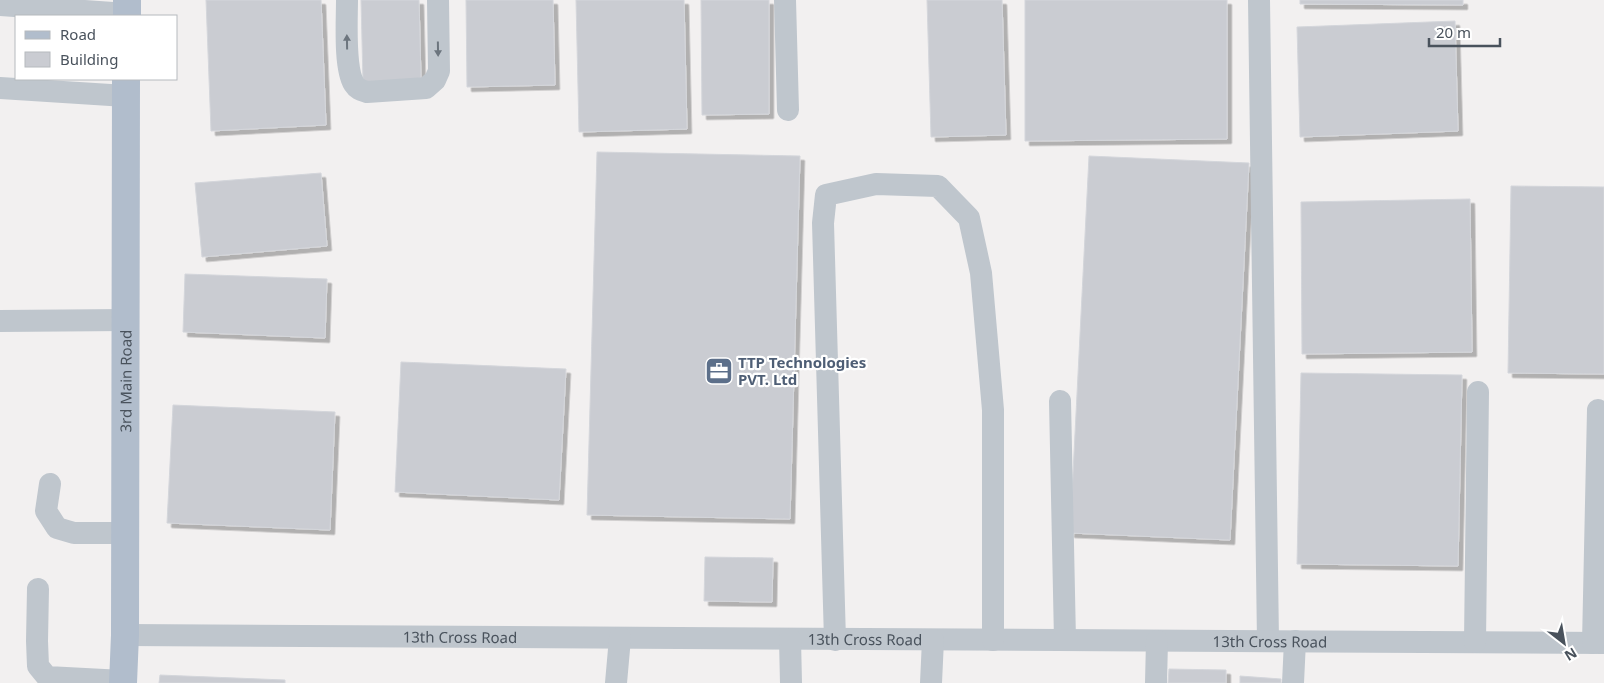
<svg xmlns="http://www.w3.org/2000/svg" width="1604" height="683" font-family="'Noto Sans',sans-serif">
  <defs>
    <filter id="shadow"><feDropShadow dx="4.5" dy="4.5" stdDeviation="0" flood-color="#0004"/></filter>
  </defs>
  <rect width="100%" height="100%" fill="#f2f0f0"/>
  <path fill="#caccd2" stroke="#d4d6db" filter="url(#shadow)" d="M 206,0 L 321,0 L 326,125 L 211,131 Z
    M 361,0 L 419,0 L 421,80 L 363,82 Z
    M 466,0 L 553,0 L 555,85 L 467,87 Z
    M 576,0 L 684,0 L 687,129 L 579,132 Z
    M 701,0 L 769,0 L 769,114 L 702,115 Z
    M 927,0 L 1002,0 L 1006,135 L 931,137 Z
    M 1025,0 L 1227,0 L 1227,139 L 1025,141 Z
    M 1300,0 L 1463,0 L 1463,5 L 1300,4 Z
    M 1455,21 L 1458,131 L 1300,137 L 1297,27 Z
    M 597,152 L 800,156 L 790,519 L 587,515 Z
    M 1089,156 L 1249,163 L 1230,540 L 1070,533 Z
    M 321,173 L 327,246 L 202,257 L 195,183 Z
    M 1511,186 L 1604,187 L 1604,374 L 1508,373 Z
    M 1470,199 L 1472,352 L 1302,354 L 1301,202 Z
    M 185,274 L 327,279 L 325,338 L 183,332 Z
    M 401,362 L 566,369 L 559,500 L 395,492 Z
    M 1301,373 L 1462,375 L 1458,566 L 1297,564 Z
    M 173,405 L 335,412 L 330,530 L 167,523 Z
    M 705,557 L 773,558 L 772,602 L 704,601 Z
    M 1169,669 L 1226,670 L 1226,683 L 1168,683 Z
    M 160,675 L 285,680 L 285,683 L 159,683 Z
    M 1240,676 L 1281,679 L 1281,683 L 1240,683 Z"/>
  <g fill="none" stroke-linecap="round" stroke-linejoin="round">
    <g stroke="#bfc6cd" stroke-width="22">
      <path d="M 347,0 C 347,20 344,68 354,84 C 357,89 361,90 367,92 L 426,88 L 435,80 L 439,71 L 438,0"/>
      <path d="M 785,0 L 788,110"/>
      <path d="M 1259,0 L 1268,641"/>
      <path d="M 0,5 L 127,14"/>
      <path d="M 0,88 L 126,96"/>
      <path d="M 0,321 L 126,320"/>
      <path d="M 1060,401 L 1065,640"/>
      <path d="M 50,484 L 46,511 L 57,528 L 74,533 L 125,533"/>
      <path d="M 38,589 L 37,641 L 38,666 L 47,677 L 123,681"/>
      <path id="s1" d="M 125,635 L 1604,643"/>
      <path d="M 790,639 L 791,683"/>
      <path d="M 835,640 L 823,223 L 826,195 L 876,184 L 938,186 L 969,218 L 981,273 L 993,410 L 993,640"/>
      <path d="M 1475,642 L 1478,392"/>
      <path d="M 1593,643 L 1598,410"/>
      <path d="M 616,683 L 620,638"/>
      <path d="M 931,683 L 933,640"/>
      <path d="M 1156,683 L 1157,641"/>
      <path d="M 1293,683 L 1295,641"/>
    </g>
    <g stroke="#b1bdcc" stroke-width="28">
      <path d="M 127,16 L 127,0"/>
      <path id="s2" d="M 123,683 L 125,635 L 126,79"/>
    </g>
  </g>
  <defs><path id="oneway-solid" d="M-6-.8H1V-3.2L6.5 0L1 3.2V.8H-6Z" transform="scale(1.25)"/></defs>
  <g fill="#6c757e">
    <use href="#oneway-solid" transform="translate(347 42) rotate(-91)"/>
    <use href="#oneway-solid" transform="translate(438 49) rotate(89)"/>
  </g>
  <defs>
    <g id="office-square" transform="scale(1.4375)"><rect x="-9" y="-9" width="18" height="18" rx="4" fill="#5c6f8a" stroke="#fff"/><path d="M-6-3h4V-5.5h4V-3h4V5H-6ZM-1-4.5V-3h2v-1.5ZM-6 0V1H6V0Z" fill="#fff"/></g>
  </defs>
  <g fill-rule="evenodd">
    <use href="#office-square" x="719" y="371"/>
  </g>
  <g text-anchor="middle" dominant-baseline="central" stroke-width="4.5" stroke-linejoin="round" paint-order="stroke">
    <g font-size="15" font-weight="bold" fill="#4e5e75" stroke="#fff" text-anchor="start">
      <text x="738" y="362">TTP Technologies<tspan x="738" dy="17">PVT. Ltd</tspan></text>
    </g>
    <g font-size="15" fill="#49525c" stroke="#fff">
      <text stroke="none"><textPath href="#s2" startOffset="302">3rd Main Road</textPath></text>
      <text stroke="none"><textPath href="#s1" startOffset="335">13th Cross Road</textPath></text>
      <text stroke="none"><textPath href="#s1" startOffset="740">13th Cross Road</textPath></text>
      <text stroke="none"><textPath href="#s1" startOffset="1145">13th Cross Road</textPath></text>
    </g>
  </g>
  <rect x="15" y="15" width="162" height="65" fill="#ffffff" stroke="#b6babe"/>
  <rect x="25" y="31" width="25" height="8" fill="#b1bdcc" stroke="#b6babe"/>
  <text x="60" y="40" font-size="15" fill="#49525c">Road</text>
  <rect x="25" y="52" width="25" height="15" fill="#caccd2" stroke="#b6babe"/>
  <text x="60" y="65" font-size="15" fill="#49525c">Building</text>
  <g transform="translate(1564 643) rotate(149)" stroke="#ffffff" stroke-width="4" paint-order="stroke">
  <path d="M0-4L9 19L0 12L-9 19Z" fill="#49525c"/>
  <text y="-8" font-size="14" font-weight="bold" text-anchor="middle" fill="#49525c">N</text>
  </g>
  <path d="M1429 38v8h71v-8" fill="none" stroke="#49525c" stroke-width="2.5"/>
  <text x="1436" y="38" font-size="15" fill="#49525c" stroke="#ffffff" stroke-width="4" paint-order="stroke">20 m</text>
</svg>
